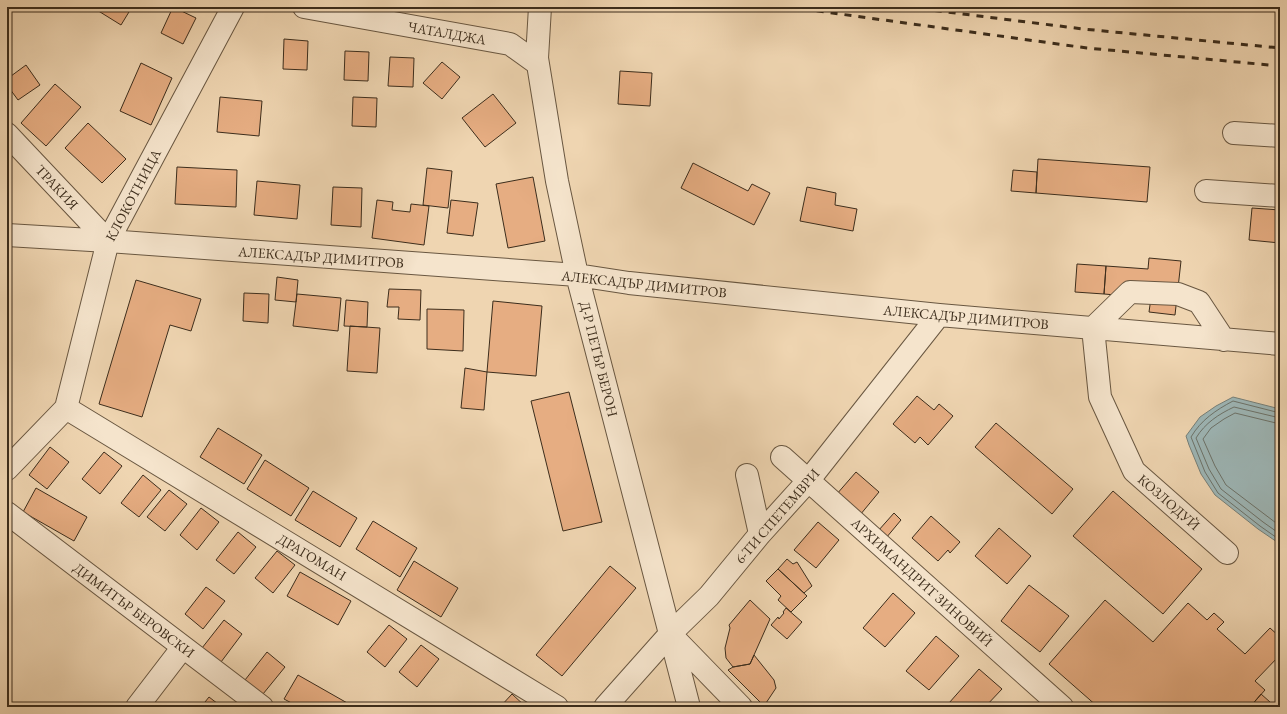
<svg xmlns="http://www.w3.org/2000/svg" width="1287" height="714" font-family="'EB Garamond',serif">
  <rect width="100%" height="100%" fill="#efd5b1"/>
  <filter id="stains"><feTurbulence type="fractalNoise" baseFrequency=".005" numOctaves="4"/><feColorMatrix values="0 0 0 0 .2 0 0 0 0 .09 0 0 0 0 .02 0 0 0 .5 -.17"/></filter>
  <radialGradient id="worn" r=".72"><stop offset=".6" stop-color="#630" stop-opacity="0"/><stop offset="1" stop-color="#630" stop-opacity=".3"/></radialGradient>
  <path fill="#9db6b6" stroke="#767f78" d="M 1233,397 L 1280,409 L 1280,544 L 1258,529 L 1215,495 L 1201,474 L 1189,445 L 1186,436 L 1200,417 L 1216,406 Z"/>
  <g fill="none" stroke-linecap="round" stroke-linejoin="round">
    <path stroke="#6c7269" stroke-width="1" d="M 1280,413 L 1233,401 C 1216,410 1201,420 1191,437 L 1205,472 L 1218,493 L 1260,526 L 1280,540
      M 1280,418 L 1234,407 C 1219,414 1205,423 1196,438 L 1209,469 L 1221,489 L 1263,522 L 1280,534
      M 1280,424 L 1235,413 L 1224,419 L 1211,428 L 1203,439 L 1215,466 L 1226,485 L 1280,526"/>
  </g>
  <path fill="#e6ad82" stroke="#3c2d1c" d="M 92,7 L 132,7 L 121,25 Z
    M 173,7 L 196,18 L 183,44 L 161,33 Z
    M 284,39 L 308,41 L 307,70 L 283,69 Z
    M 345,51 L 369,52 L 368,81 L 344,80 Z
    M 390,57 L 414,58 L 413,87 L 388,86 Z
    M 442,62 L 460,77 L 442,99 L 423,83 Z
    M 141,63 L 172,78 L 151,125 L 120,111 Z
    M 26,65 L 40,85 L 18,100 L 7,85 L 7,79 Z
    M 620,71 L 652,73 L 650,106 L 618,104 Z
    M 55,84 L 81,107 L 46,146 L 21,123 Z
    M 493,94 L 516,123 L 485,147 L 462,118 Z
    M 220,97 L 262,101 L 259,136 L 217,132 Z
    M 353,97 L 377,98 L 376,127 L 352,126 Z
    M 88,123 L 126,159 L 102,183 L 65,148 Z
    M 1038,159 L 1150,167 L 1147,202 L 1036,193 Z
    M 693,163 L 748,191 L 752,184 L 770,193 L 754,225 L 681,188 Z
    M 177,167 L 237,170 L 236,207 L 175,204 Z
    M 427,168 L 452,171 L 448,208 L 423,205 Z
    M 1013,170 L 1037,172 L 1036,193 L 1011,191 Z
    M 533,177 L 545,241 L 508,248 L 496,184 Z
    M 257,181 L 300,185 L 297,219 L 254,215 Z
    M 333,187 L 362,188 L 361,227 L 331,225 Z
    M 807,187 L 836,193 L 835,205 L 857,209 L 853,231 L 800,221 Z
    M 377,200 L 393,202 L 392,210 L 410,212 L 411,204 L 429,206 L 424,245 L 372,238 Z
    M 451,200 L 478,203 L 473,236 L 447,233 Z
    M 1252,208 L 1280,210 L 1280,243 L 1249,240 Z
    M 1149,258 L 1181,261 L 1175,315 L 1149,312 L 1151,298 L 1104,294 L 1106,266 L 1148,269 Z
    M 1077,264 L 1106,266 L 1104,294 L 1075,292 Z
    M 7,267 L 9,267 L 8,292 L 7,292 Z
    M 277,277 L 298,280 L 296,302 L 275,300 Z
    M 136,280 L 201,299 L 191,331 L 170,325 L 142,417 L 99,404 Z
    M 389,289 L 421,290 L 420,320 L 398,319 L 399,307 L 387,307 Z
    M 244,293 L 269,294 L 268,323 L 243,321 Z
    M 297,294 L 341,298 L 338,331 L 293,326 Z
    M 346,300 L 368,302 L 367,327 L 344,326 Z
    M 493,301 L 542,306 L 536,376 L 487,372 Z
    M 427,309 L 464,310 L 463,351 L 427,349 Z
    M 350,326 L 380,328 L 377,373 L 347,371 Z
    M 465,368 L 487,372 L 484,410 L 461,408 Z
    M 569,392 L 602,522 L 563,531 L 531,401 Z
    M 917,396 L 934,410 L 939,404 L 953,416 L 928,445 L 920,437 L 915,443 L 893,424 Z
    M 996,423 L 1073,489 L 1052,514 L 975,447 Z
    M 218,428 L 262,455 L 244,484 L 200,457 Z
    M 50,447 L 69,462 L 47,489 L 29,475 Z
    M 104,452 L 122,466 L 100,494 L 82,479 Z
    M 265,460 L 309,488 L 291,516 L 247,489 Z
    M 856,472 L 879,492 L 860,515 L 836,495 Z
    M 143,475 L 161,490 L 139,517 L 121,503 Z
    M 36,488 L 87,517 L 74,541 L 23,512 Z
    M 169,490 L 187,504 L 165,531 L 147,517 Z
    M 313,491 L 357,518 L 340,547 L 295,520 Z
    M 1113,491 L 1202,569 L 1163,614 L 1073,536 Z
    M 201,508 L 219,522 L 197,550 L 180,535 Z
    M 894,513 L 901,520 L 886,538 L 878,531 Z
    M 931,516 L 960,542 L 950,553 L 948,550 L 938,561 L 912,538 Z
    M 373,521 L 417,548 L 400,577 L 356,549 Z
    M 818,522 L 839,540 L 816,568 L 794,550 Z
    M 999,528 L 1031,556 L 1007,584 L 975,556 Z
    M 238,532 L 256,547 L 234,574 L 216,560 Z
    M 277,551 L 295,565 L 273,593 L 255,578 Z
    M 787,559 L 793,564 L 797,562 L 812,586 L 804,593 L 778,569 Z
    M 414,561 L 458,588 L 441,617 L 397,590 Z
    M 610,566 L 636,588 L 562,676 L 536,655 Z
    M 778,569 L 807,596 L 791,612 L 778,600 L 781,596 L 766,581 Z
    M 300,572 L 351,601 L 338,625 L 287,596 Z
    M 1029,585 L 1069,616 L 1040,652 L 1001,621 Z
    M 206,587 L 225,601 L 203,629 L 185,614 Z
    M 893,593 L 915,613 L 885,647 L 863,628 Z
    M 750,600 L 770,619 L 750,664 L 733,667 L 726,658 L 725,648 L 730,628 L 729,625 Z
    M 1105,600 L 1153,642 L 1188,603 L 1207,620 L 1214,613 L 1224,622 L 1217,629 L 1245,654 L 1270,628 L 1280,637 L 1280,655 L 1255,681 L 1265,690 L 1250,707 L 1098,707 L 1049,664 Z
    M 786,608 L 802,622 L 787,639 L 771,625 L 778,617 L 779,619 L 784,613 L 783,612 Z
    M 224,620 L 242,634 L 221,662 L 202,648 Z
    M 389,625 L 407,639 L 385,667 L 367,652 Z
    M 936,636 L 959,656 L 929,690 L 906,671 Z
    M 421,645 L 439,659 L 417,687 L 399,672 Z
    M 267,652 L 285,667 L 263,694 L 245,680 Z
    M 754,655 L 774,680 L 776,688 L 764,706 L 728,670 L 733,667 L 750,664 Z
    M 979,669 L 1002,689 L 985,707 L 954,707 L 949,703 Z
    M 298,675 L 349,704 L 347,707 L 299,707 L 284,699 Z
    M 512,694 L 526,707 L 500,707 Z
    M 1261,694 L 1270,702 L 1266,707 L 1250,707 Z
    M 209,697 L 222,707 L 201,707 Z"/>
  <g fill="none" stroke-linecap="round" stroke-linejoin="round">
    <g stroke="#695741" stroke-width="24">
      <path id="minor" d="M 304,7 L 510,44 L 538,64
        M 540,7 L 537,58 L 557,181 L 577,275 L 689,707
        M 1234,133 L 1280,136
        M 7,134 L 108,241
        M 1206,191 L 1280,196
        M 7,235 L 108,241 L 577,275 L 629,283 L 939,315 L 1280,344
        M 1224,340 L 1199,302 L 1178,294 L 1130,292 L 1093,328 L 1100,397 L 1134,471 L 1227,553
        M 66,408 L 557,707
        M 782,457 L 1062,707
        M 7,469 L 66,408 L 108,241 L 233,7
        M 747,475 L 760,534
        M 7,513 L 262,707
        M 671,635 L 741,707
        M 137,707 L 183,647
        M 605,707 L 670,634 L 709,596 L 760,534 L 808,481 L 939,315"/>
    </g>
    <path stroke="#3c2d1c" stroke-width="2.5" stroke-dasharray="3 2" stroke-linecap="butt" d="M 1252,705 L 1255,707"/>
    <use href="#minor" stroke="#f5e4cc" stroke-width="22"/>
    <path stroke="#3c2d1c" stroke-width="3" stroke-dasharray="7 7" stroke-linecap="butt" d="M 789,7 L 1087,48 L 1280,66
      M 907,7 L 1083,29 L 1280,48"/>
  </g>
  <g text-anchor="middle" dominant-baseline="central" stroke-width="4" stroke-linejoin="round" paint-order="stroke">
    <g font-size="14" fill="#3c2d1c" stroke="#f5e4cc">
      <text transform="translate(447 33) rotate(10)">ЧАТАЛДЖА</text>
      <text transform="translate(57 187) rotate(47)">ТРАКИЯ</text>
      <text transform="translate(133 195) rotate(-62)">КЛОКОТНИЦА</text>
      <text transform="translate(321 257) rotate(4)">АЛЕКСАДЪР ДИМИТРОВ</text>
      <text transform="translate(644 284) rotate(6)">АЛЕКСАДЪР ДИМИТРОВ</text>
      <text transform="translate(966 317) rotate(5)">АЛЕКСАДЪР ДИМИТРОВ</text>
      <text transform="translate(599 359) rotate(76)">Д-Р ПЕТЪР БЕРОН</text>
      <text transform="translate(1169 502) rotate(41)">КОЗЛОДУЙ</text>
      <text transform="translate(777 516) rotate(-49)">6-ТИ СПЕТЕМВРИ</text>
      <text transform="translate(312 557) rotate(31)">ДРАГОМАН</text>
      <text transform="translate(922 582) rotate(42)">АРХИМАНДРИТ ЗИНОВИЙ</text>
      <text transform="translate(134 610) rotate(37)">ДИМИТЪР БЕРОВСКИ</text>
    </g>
  </g>
  <rect width="1287" height="714" fill="none" stroke="#efd5b1" stroke-width="24"/>
  <rect x="8" y="8" width="1271" height="698" fill="none" stroke="#3c2d1c" stroke-width="2"/>
  <rect x="12" y="12" width="1263" height="690" fill="none" stroke="#3c2d1c"/>
  <rect width="100%" height="100%" filter="url(#stains)"/>
  <rect width="100%" height="100%" fill="url(#worn)"/>
</svg>
